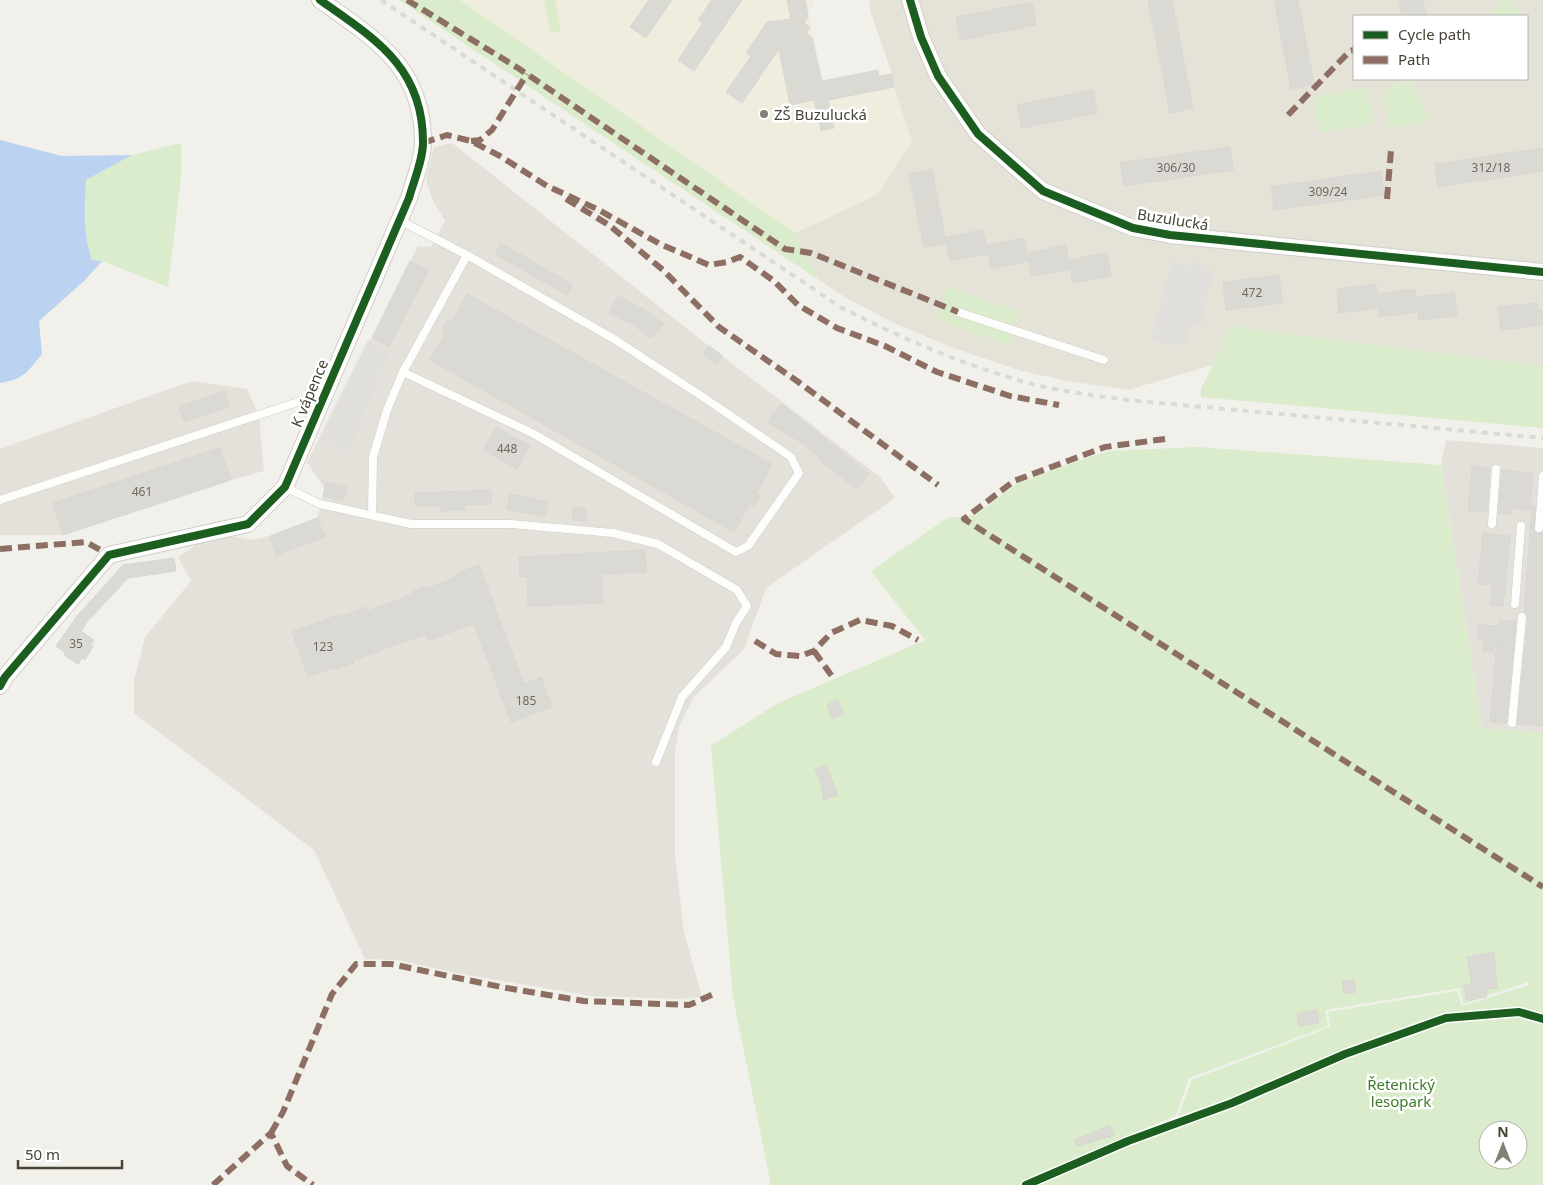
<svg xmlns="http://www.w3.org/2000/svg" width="1543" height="1185" font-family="'Noto Sans',sans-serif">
  <rect width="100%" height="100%" fill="#f1f0eb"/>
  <path fill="#e5e3d8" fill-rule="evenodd" d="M 869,0 L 1543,0 L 1543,366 L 1232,326 L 1213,365 L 1128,390 L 1068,381 L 1022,371 L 948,346 L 896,324 L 848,299 L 819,280 L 795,233 L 876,195 L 894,87 L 892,74 L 871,13 ZM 1354,16 L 1527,16 L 1527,79 L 1354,79 Z"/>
  <path fill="#e4e1db" d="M 452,143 L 709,346 L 880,477 L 895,498 L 766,588 L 744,649 L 694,697 L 679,727 L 675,752 L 675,854 L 684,932 L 702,997 L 680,999 L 591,996 L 456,973 L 398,960 L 365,959 L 314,850 L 134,713 L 134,680 L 145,637 L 191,581 L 178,557 L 205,539 L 224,535 L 252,540 L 270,536 L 317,518 L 325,489 L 307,462 L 367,342 L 372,338 L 418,246 L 431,247 L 445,221 L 433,201 L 426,179 L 434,147 Z
    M 192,381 L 247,389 L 259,416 L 264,471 L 231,480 L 63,535 L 0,535 L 0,449 Z
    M 1446,440 L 1543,448 L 1543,733 L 1482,728 L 1441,465 Z"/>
  <path fill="#efeddd" d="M 460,0 L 813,0 L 814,7 L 808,9 L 822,81 L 878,70 L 879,76 L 892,74 L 894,87 L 912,141 L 877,195 L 795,233 Z"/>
  <path fill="#daeccb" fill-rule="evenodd" d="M 399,0 L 460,0 L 795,233 L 819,280 Z
    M 544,0 L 555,0 L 561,31 L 551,33 Z
    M 1503,0 L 1509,0 L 1520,14 L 1519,16 L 1491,16 Z
    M 1410,81 L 1431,120 L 1390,129 L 1384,99 L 1387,87 Z
    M 1368,87 L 1374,123 L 1319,133 L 1313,97 Z
    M 181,143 L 181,177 L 168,287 L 102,261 L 92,260 C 83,234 86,207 86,180 L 132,155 Z
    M 948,287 L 1020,312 L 1008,345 L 936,320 Z
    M 1232,326 L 1543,366 L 1543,428 L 1201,397 L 1201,389 Z
    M 1198,447 L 1441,465 L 1482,728 L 1543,733 L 1543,1185 L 771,1185 L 733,997 L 711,746 L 778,703 L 925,640 L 871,571 L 947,518 L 975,515 L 1017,484 L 1060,467 L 1109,451 ZM 1528,982 L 1529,985 L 1462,1006 L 1457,991 L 1328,1012 L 1330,1027 L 1192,1080 L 1177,1119 L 1133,1134 L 1176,1115 L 1189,1078 L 1328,1026 L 1325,1010 L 1460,988 L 1463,1004 ZM 1488,1130 L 1518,1130 L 1518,1160 L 1488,1160 Z"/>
  <path fill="#e1dfdb" d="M 1171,262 L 1190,266 L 1193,262 L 1203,264 L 1204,268 L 1213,270 L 1201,326 L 1193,325 L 1186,330 L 1188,340 L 1175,345 L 1151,341 Z
    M 368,343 L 389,353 L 348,453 L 323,441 Z"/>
  <path fill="#bbd3f0" d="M 0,140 L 62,156 L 132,155 L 86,180 C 85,207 83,234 92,260 L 102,261 L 85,280 L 39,321 L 42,354 C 27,372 25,379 0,383 Z"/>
  <path fill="#dbd9d3" stroke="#d9d7d1" d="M 649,0 L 672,0 L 646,38 L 630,27 Z
    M 712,0 L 742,0 L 694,71 L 678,60 L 703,23 L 698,20 Z
    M 787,0 L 805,0 L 808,16 L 804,23 L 810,27 L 806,33 L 812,38 L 822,81 L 878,70 L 879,76 L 892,74 L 894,87 L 828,100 L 834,128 L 821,131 L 814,100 L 790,105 L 779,49 L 742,103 L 726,92 L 751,56 L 746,53 L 767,22 L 791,19 Z
    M 1148,0 L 1172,0 L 1193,108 L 1170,113 Z
    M 1274,0 L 1298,0 L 1314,84 L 1291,89 Z
    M 1399,0 L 1423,0 L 1426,16 L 1402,16 Z
    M 1032,2 L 1036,25 L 961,40 L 956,17 Z
    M 1093,90 L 1097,113 L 1022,128 L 1017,105 Z
    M 1230,147 L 1233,170 L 1124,186 L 1120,163 Z
    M 1543,148 L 1543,171 L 1438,187 L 1435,164 Z
    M 932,169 L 945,237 L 983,230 L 987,247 L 986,245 L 1024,238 L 1027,253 L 1066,245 L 1069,260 L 1107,253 L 1111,276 L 1073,283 L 1070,269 L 1032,276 L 1029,261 L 991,269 L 988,254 L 950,261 L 946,243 L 924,247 L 909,174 Z
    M 1381,171 L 1384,195 L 1274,210 L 1271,187 Z
    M 501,243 L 573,285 L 567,295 L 495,254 Z
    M 410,261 L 428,271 L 389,347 L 372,338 Z
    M 1279,275 L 1282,303 L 1226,310 L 1223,282 Z
    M 1376,284 L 1377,294 L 1415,289 L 1416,297 L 1454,293 L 1457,316 L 1419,320 L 1418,312 L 1379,317 L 1378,308 L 1339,313 L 1337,289 Z
    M 467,294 L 772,464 L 756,494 L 760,496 L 754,506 L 750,504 L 734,532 L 430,360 L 446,332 L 442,330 L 448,319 L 452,322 Z
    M 618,296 L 643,309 L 664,324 L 651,338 L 632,324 L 609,313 Z
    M 1537,303 L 1538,311 L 1543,310 L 1543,325 L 1501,330 L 1498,307 Z
    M 709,346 L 723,356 L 717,364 L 703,354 Z
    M 224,391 L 229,407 L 184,422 L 179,406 Z
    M 782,404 L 869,474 L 857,489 L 819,460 L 820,458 L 804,444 L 767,422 Z
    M 496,427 L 530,446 L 517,469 L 483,450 Z
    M 220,448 L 231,480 L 63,535 L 52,503 Z
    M 1472,466 L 1490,469 L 1487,512 L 1468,511 Z
    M 1502,470 L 1533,473 L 1530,510 L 1513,508 L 1512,514 L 1498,513 Z
    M 326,482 L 347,487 L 343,501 L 323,496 Z
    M 491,490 L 491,504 L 465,505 L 465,510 L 440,511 L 440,506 L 415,506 L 415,493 Z
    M 510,494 L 548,502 L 545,517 L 507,509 Z
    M 1532,506 L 1535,507 L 1534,530 L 1538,534 L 1543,532 L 1543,726 L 1517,724 L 1528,618 L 1524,612 Z
    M 573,507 L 586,508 L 585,521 L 572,520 Z
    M 317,518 L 325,537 L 276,555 L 270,536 Z
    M 1483,533 L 1510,536 L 1503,606 L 1490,605 L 1492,585 L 1478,584 Z
    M 645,550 L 646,572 L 602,574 L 603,603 L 528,606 L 527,576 L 520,577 L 519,557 Z
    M 174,558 L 176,571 L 128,578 L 87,622 L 81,631 L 94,640 L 91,645 L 93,646 L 85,660 L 82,658 L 78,664 L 64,655 L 66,653 L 56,646 L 77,616 L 123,565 Z
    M 479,565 L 524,684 L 541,677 L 552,707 L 511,722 L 474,624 L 429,640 L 426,634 L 353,660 L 354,663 L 336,669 L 336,667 L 308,677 L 292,632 L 338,615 L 339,617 L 367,607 L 368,611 L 413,594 L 412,591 L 426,586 L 427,589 L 456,577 L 455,574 Z
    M 1499,620 L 1516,622 L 1506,723 L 1490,722 L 1497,640 L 1492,652 L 1483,651 L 1484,638 L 1478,638 L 1479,625 L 1499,626 Z
    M 838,700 L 844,714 L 832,719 L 827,705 Z
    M 826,765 L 838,795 L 824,800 L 820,780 L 815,769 Z
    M 1494,952 L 1497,988 L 1486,989 L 1487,997 L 1467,1001 L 1464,985 L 1472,984 L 1467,957 Z
    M 1354,980 L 1356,992 L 1344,994 L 1342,981 Z
    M 1317,1010 L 1319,1023 L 1299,1026 L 1297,1014 Z
    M 1110,1125 L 1114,1133 L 1113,1136 L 1077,1146 L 1074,1140 Z"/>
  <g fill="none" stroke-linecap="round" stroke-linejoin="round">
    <g stroke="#cfcec8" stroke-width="9">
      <path id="lane" d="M 399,220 L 467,255
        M 958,312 L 1104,360
        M 285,487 L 320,504 L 411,524 L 511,524 L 613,533 L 658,544 L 737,590 L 747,606 L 736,623 L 726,647 L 682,697 L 656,762
        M 0,500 L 301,401 L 322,398
        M 372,515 L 373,457 L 387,410 L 403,372 L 467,255 L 614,339 L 706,399 L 791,457 L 799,473 L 748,546 L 736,552 L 534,434 L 403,372
        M 1492,524 L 1496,469
        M 1539,528 L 1543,476
        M 1515,604 L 1521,526
        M 1512,723 L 1522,617
        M 1026,1185 L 1128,1141 L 1232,1103 L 1345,1054 L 1446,1018 L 1519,1012 L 1543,1019"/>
    </g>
    <g stroke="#cfcec8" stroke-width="18">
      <path id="street" d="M 910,0 L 921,37 L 938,76 L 978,134 L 1043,191 L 1133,228 L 1170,235 L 1543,272
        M 0,686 L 5,677 L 109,555 L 248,524 L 285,487 L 409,198 C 414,180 423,160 423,142 C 423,67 375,39 320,0"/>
    </g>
    <use href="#lane" stroke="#fdfdfc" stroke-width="8"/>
    <use href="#street" stroke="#fdfdfc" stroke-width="16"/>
    <path stroke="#d9d9d8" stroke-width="4" stroke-dasharray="6 6" stroke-linecap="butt" d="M 381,0 L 842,308 C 899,337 957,362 1018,380 C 1054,391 1091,395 1127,400 L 1543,438"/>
    <path stroke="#8d6e63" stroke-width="6" stroke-dasharray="12 6" stroke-linecap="butt" d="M 407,0 L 518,68 L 785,249 L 811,253 L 958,312
      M 1288,115 L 1350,51 L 1354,50
      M 471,141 L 480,140 L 492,130 L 527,74
      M 423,143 L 447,135 L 471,141 L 500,156 L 547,186 L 597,209 L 660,244 L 709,265 L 727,262 L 740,257 L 774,281 L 798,305 L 837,328 L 885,346 L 937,372 L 1010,396 L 1059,405
      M 566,199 L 609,225 L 663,270 L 719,327 L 797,381 L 938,485
      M 1387,199 L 1391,150
      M 1165,439 L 1105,447 L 1014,481 L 964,519 L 1543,887
      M 0,549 L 86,542 L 109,555
      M 755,641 L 776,654 L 800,656 L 814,651 L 831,633 L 860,620 L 892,626 L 918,640
      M 814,651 L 834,679
      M 271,1133 L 283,1112 L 332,994 L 356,964 L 391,964 L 501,987 L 584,1001 L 689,1005 L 716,993
      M 213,1185 L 271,1133 L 287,1166 L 313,1185"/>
    <g stroke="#fff" stroke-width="11">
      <path id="cycleway" d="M 910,0 L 921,37 L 938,76 L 978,134 L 1043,191 L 1133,228 L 1170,235 L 1543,272
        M 0,686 L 5,677 L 109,555 L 248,524 L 285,487 L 409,198 C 414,180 423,160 423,142 C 423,67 375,39 320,0
        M 1026,1185 L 1128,1141 L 1232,1103 L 1345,1054 L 1446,1018 L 1519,1012 L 1543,1019"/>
    </g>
    <use href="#cycleway" stroke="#1b5e20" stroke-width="8"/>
  </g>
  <circle fill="#838076" stroke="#fff" stroke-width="2" cx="764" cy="114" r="5"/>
  <g text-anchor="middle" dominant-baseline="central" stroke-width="5" stroke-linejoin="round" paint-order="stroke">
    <g font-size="12" fill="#6e6a5f">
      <text x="1176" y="167">306/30</text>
      <text x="1491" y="167">312/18</text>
      <text x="1328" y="191">309/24</text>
      <text x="1252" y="292">472</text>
      <text x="507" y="448">448</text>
      <text x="142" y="491">461</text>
      <text x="76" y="643">35</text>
      <text x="323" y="646">123</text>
      <text x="526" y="700">185</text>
    </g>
    <g font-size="15" fill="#484437" stroke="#fff" text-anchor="start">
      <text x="774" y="114">ZŠ Buzulucká</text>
    </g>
    <g font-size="15" fill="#484437" stroke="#fff">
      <text transform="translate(1173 219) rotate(9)">Buzulucká</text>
      <text transform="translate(309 393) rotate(-67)">K vápence</text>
    </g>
    <g font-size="15" fill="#3c7c28" stroke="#fff">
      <text x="1401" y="1084">Řetenický<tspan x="1401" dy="17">lesopark</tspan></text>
    </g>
  </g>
  <rect x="1353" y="15" width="175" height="65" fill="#ffffff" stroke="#b6b4af"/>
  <rect x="1363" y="31" width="25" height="8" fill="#1b5e20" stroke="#b6b4af"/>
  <text x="1398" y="40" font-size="15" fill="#484437">Cycle path</text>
  <rect x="1363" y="56" width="25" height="8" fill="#8d6e63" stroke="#b6b4af"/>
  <text x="1398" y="65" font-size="15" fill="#484437">Path</text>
  <g transform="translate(1503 1145)"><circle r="24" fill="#ffffff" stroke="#b6b4af"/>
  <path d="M0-4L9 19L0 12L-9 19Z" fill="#838076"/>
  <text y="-8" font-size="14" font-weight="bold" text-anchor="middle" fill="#484437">N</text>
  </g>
  <path d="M18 1160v8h104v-8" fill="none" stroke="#484437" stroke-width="2.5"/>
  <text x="25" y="1160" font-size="15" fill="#484437" stroke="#ffffff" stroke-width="4" paint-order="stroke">50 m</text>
</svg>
